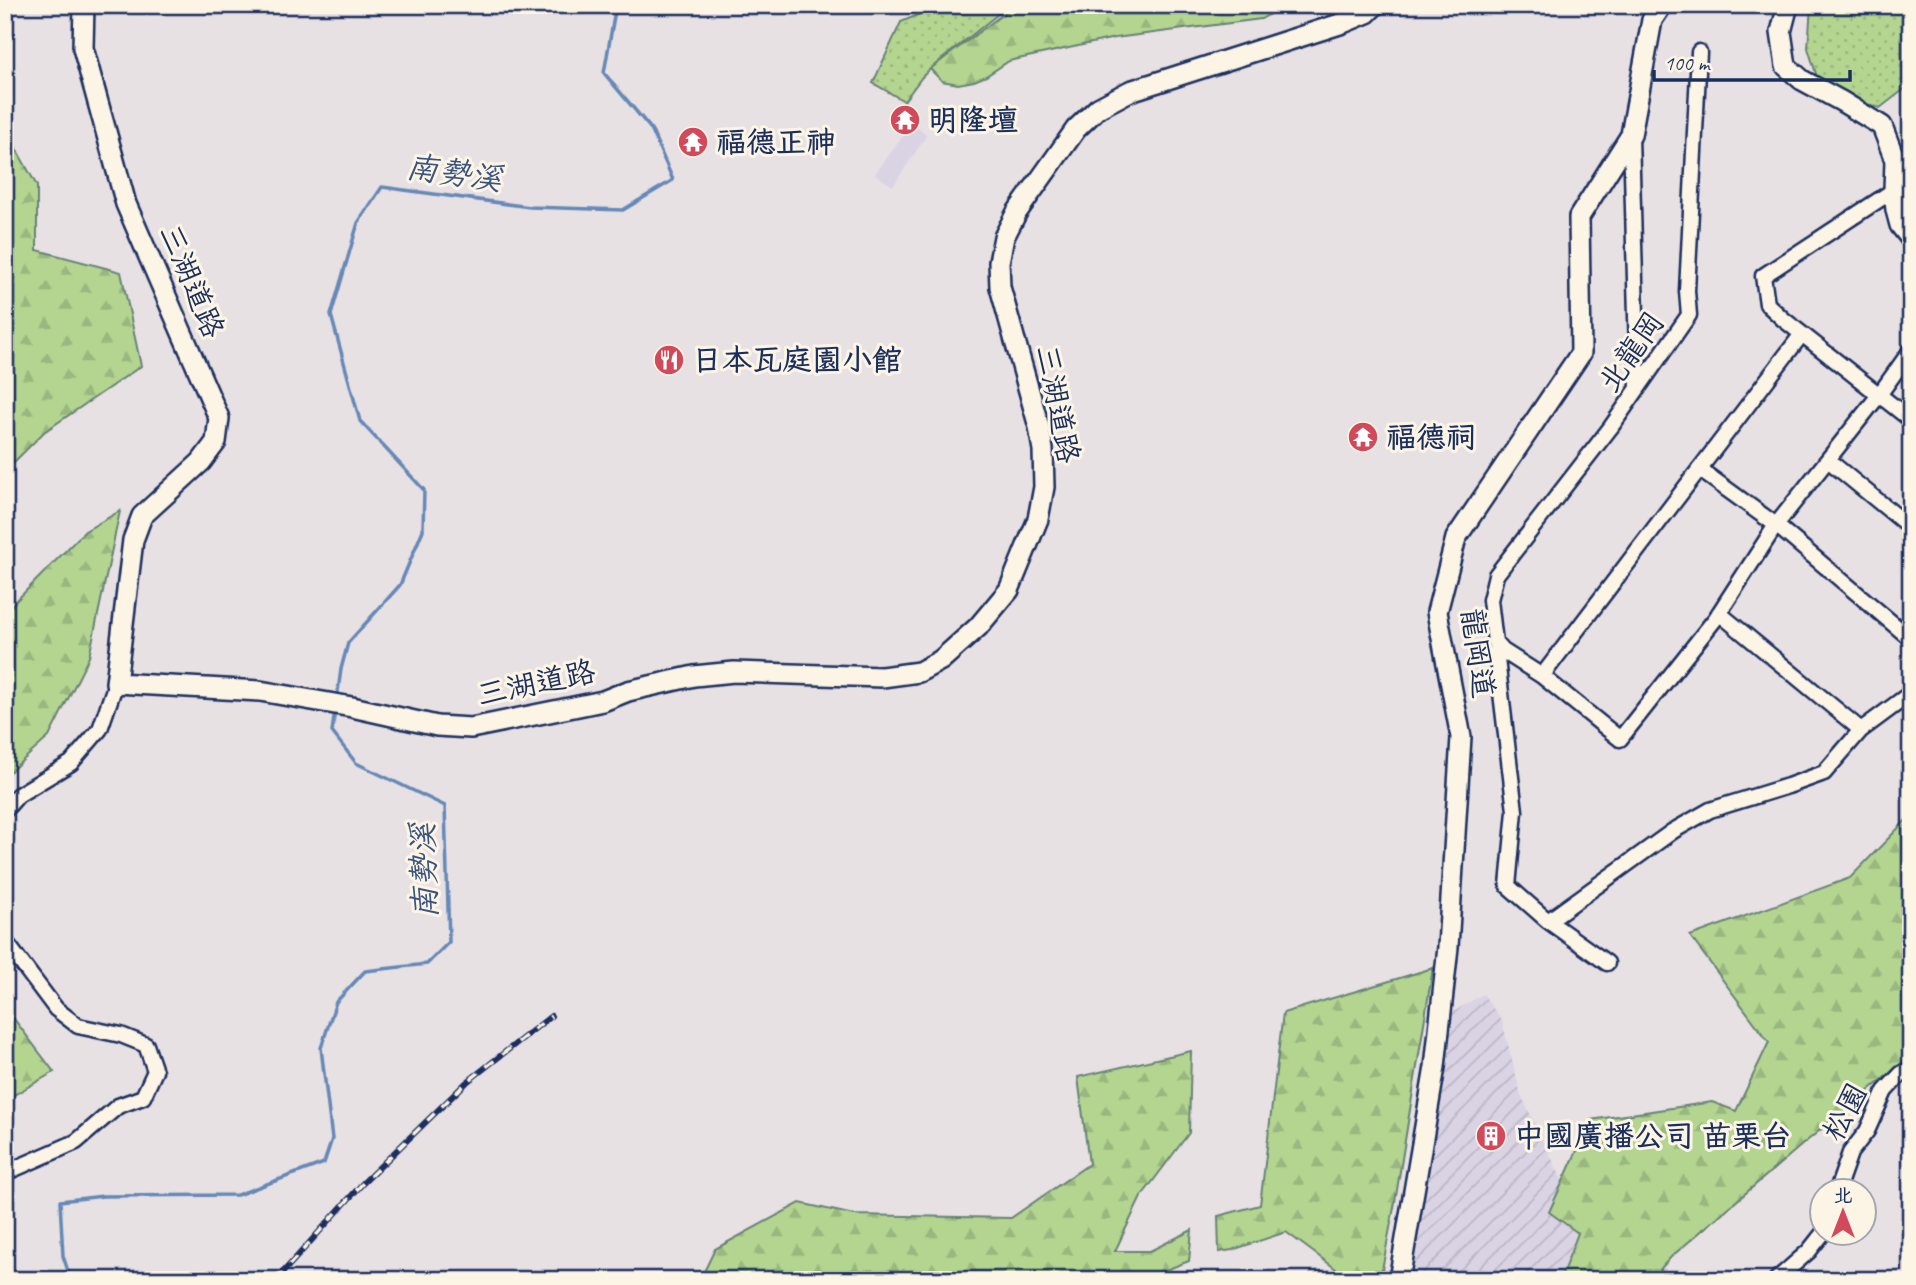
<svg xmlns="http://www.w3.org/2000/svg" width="1916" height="1285" font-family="Caveat,'LXGW WenKai TC',sans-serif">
  <defs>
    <pattern id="industrial-furrows" width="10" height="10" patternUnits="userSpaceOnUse" patternTransform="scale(1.75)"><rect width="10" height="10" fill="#dad3e4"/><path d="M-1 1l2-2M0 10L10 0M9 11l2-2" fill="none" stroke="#bab5c6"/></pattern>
    <pattern id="forest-firs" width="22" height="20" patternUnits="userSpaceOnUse" patternTransform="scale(1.75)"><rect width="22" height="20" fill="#b3d58f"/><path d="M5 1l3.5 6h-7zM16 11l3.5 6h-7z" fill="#99b77e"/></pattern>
    <pattern id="park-dots" width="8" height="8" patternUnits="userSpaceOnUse" patternTransform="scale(1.75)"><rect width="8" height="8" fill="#b3d58f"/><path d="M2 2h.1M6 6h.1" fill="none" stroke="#99b77e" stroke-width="1.8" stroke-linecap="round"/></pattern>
  </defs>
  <rect width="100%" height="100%" fill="#e8e1e4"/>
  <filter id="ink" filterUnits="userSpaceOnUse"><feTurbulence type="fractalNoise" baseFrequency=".0143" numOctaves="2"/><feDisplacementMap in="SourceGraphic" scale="14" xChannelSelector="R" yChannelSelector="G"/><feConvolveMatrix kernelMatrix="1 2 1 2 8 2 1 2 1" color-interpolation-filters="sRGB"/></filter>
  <g filter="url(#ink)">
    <path fill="#dad3e4" d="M 912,124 L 927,135 L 893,186 L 875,174 Z"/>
    <path fill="url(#industrial-furrows)" d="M 1483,994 L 1502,1021 L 1521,1095 L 1563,1182 L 1550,1212 L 1579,1233 L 1560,1280 L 1407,1280 L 1453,1012 Z"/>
    <path fill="url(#forest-firs)" stroke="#678276" stroke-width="2" d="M 1015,5 L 1286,5 L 1261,19 L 1115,38 L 1009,61 L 986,76 L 974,81 L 958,84 L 942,81 L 930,69 Z
      M 5,129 L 37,186 L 37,250 L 121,272 L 141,366 L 44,432 L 5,471 Z
      M 120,511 L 89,657 L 49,737 L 5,776 L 5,612 L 85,531 Z
      M 1911,815 L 1911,926 L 1908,928 L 1911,930 L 1911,1056 L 1803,1144 L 1671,1257 L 1651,1280 L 1560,1280 L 1578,1233 L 1549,1212 L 1591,1120 L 1712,1102 L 1736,1111 L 1769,1042 L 1690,936 L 1850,878 Z
      M 1433,968 L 1395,1202 L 1380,1280 L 1351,1280 L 1286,1232 L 1232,1250 L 1219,1252 L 1218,1216 L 1260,1205 L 1283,1013 Z
      M 5,1018 L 14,1019 L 54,1072 L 5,1100 Z
      M 1191,1051 L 1189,1133 L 1141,1197 L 1115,1251 L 1150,1251 L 1192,1230 L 1189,1261 L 1140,1280 L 700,1280 L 715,1249 L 800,1203 L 854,1215 L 1011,1218 L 1089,1164 L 1078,1077 Z"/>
    <path fill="url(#park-dots)" stroke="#678276" stroke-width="2" d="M 941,5 L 1009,5 L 930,69 L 922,77 L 904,101 L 873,83 L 901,22 Z
      M 1811,5 L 1911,5 L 1911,84 L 1880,108 L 1821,90 L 1808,48 Z"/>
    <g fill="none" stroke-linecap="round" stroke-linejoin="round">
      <path stroke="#6588b6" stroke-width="3.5" d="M 337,699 L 341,669 L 348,643 L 400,585 L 423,530 L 424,490 L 360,421 L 331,315 L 358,223 L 382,187 L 530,207 L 623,210 L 673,180 L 651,129 L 604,73 L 616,5
        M 71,1280 L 63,1256 L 60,1201 L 103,1196 L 237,1195 L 324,1163 L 332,1139 L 321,1048 L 336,1002 L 365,971 L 427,964 L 449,942 L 445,806 L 356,763 L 332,732 L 335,710"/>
      <g stroke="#1b2f5e" stroke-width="19">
        <path id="street" d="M 1631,136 L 1638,388
          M 1894,190 L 1763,276 L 1767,304 L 1783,319 L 1911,420
          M 1828,460 L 1911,528
          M 1699,469 L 1776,525 L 1911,639
          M 1719,613 L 1861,730
          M 1494,641 L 1503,651 L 1542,676 L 1620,739 L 1716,618 L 1776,525 L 1879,395 L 1911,350
          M 1542,676 L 1802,334
          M 5,810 L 18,795 L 71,763 L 100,729 L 116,683
          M 1548,921 L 1673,831 L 1710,810 L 1788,786 L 1824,773 L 1861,730 L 1911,693
          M 5,941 L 56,1009 L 78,1026 L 121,1035 L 146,1045 L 155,1071 L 143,1097 L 118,1106 L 76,1142 L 5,1173
          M 1607,963 L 1548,921 L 1508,886 L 1515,811 L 1490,600 L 1496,575 L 1611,427 L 1689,315 L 1687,291 L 1699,52
          M 1837,1190 L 1850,1153 L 1867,1131 L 1885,1091 L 1901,1074 L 1911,1068
          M 1776,1280 L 1809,1251 L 1824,1232"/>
      </g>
      <g stroke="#1b2f5e" stroke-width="24">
        <path id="secondary" d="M 84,5 L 83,48 L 126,204 L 219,418 L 216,442 L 201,462 L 142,516 L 133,540 L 116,683 L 260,691 L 352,707 L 437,726 L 471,728 L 603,701 L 628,691 L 694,676 L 734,672 L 882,677 L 919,672 L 941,660 L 978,627 L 1009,590 L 1038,519 L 1044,487 L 1043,450 L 1039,427 L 1000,287 L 999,262 L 1004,237 L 1017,212 L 1076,129 L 1098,108 L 1130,91 L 1343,23 L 1367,13 L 1375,5
          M 1788,5 L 1781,32 L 1786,66 L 1802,80 L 1841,101 L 1882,126 L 1895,160 L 1894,190 L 1896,210 L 1900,225 L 1911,239
          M 1399,1280 L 1435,1067 L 1448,947 L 1461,737 L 1437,612 L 1456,538 L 1581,353 L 1579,217 L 1631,135 L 1652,20 L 1662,5"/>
      </g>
      <use href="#street" stroke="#fcf5e5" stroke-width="14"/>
      <use href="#secondary" stroke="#fcf5e5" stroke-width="19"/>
      <g stroke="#1b2f5e" stroke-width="6">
        <path id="rail" d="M 276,1280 L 363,1183 L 467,1082 L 551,1016"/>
      </g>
      <use href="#rail" stroke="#fcf5e5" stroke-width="3.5" stroke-dasharray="10" stroke-linecap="butt"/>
    </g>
  </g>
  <defs>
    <g id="temple-disc" transform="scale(1.575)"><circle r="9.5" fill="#d1495b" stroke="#fcf5e5"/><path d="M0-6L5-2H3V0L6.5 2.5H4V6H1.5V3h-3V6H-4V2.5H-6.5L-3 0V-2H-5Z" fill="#fff"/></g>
    <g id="restaurant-disc" transform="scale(1.575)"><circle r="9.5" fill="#d1495b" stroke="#fcf5e5"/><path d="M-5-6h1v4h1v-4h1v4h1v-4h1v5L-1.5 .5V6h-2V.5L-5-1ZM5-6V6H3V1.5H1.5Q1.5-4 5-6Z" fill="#fff"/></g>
    <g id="building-disc" transform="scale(1.575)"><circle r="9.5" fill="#d1495b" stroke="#fcf5e5"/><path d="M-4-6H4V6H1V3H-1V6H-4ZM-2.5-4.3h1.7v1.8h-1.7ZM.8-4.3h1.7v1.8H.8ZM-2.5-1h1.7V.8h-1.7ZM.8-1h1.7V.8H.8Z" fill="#fff"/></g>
  </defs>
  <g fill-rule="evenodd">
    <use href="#temple-disc" x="905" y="120"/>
    <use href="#temple-disc" x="693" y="142"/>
    <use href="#restaurant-disc" x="669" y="360"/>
    <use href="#temple-disc" x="1363" y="437"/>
    <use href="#building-disc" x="1491" y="1136"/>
  </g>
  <g text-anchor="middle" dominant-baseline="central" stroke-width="6" stroke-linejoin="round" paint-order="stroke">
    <g font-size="30" font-weight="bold" fill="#1b2f5e" stroke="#fcf5e5" text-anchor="start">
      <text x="928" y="120">明隆壇</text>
      <text x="716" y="142">福德正神</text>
      <text x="692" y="360">日本瓦庭園小館</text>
      <text x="1386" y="437">福德祠</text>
      <text x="1514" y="1136">中國廣播公司 苗栗台</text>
    </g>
    <g font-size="30" fill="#1b2f5e" stroke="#fcf5e5">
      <text transform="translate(192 281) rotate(67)">三湖道路</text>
      <text transform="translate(1631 352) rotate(-55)">北龍岡</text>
      <text transform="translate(1058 404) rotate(79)">三湖道路</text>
      <text transform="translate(1478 653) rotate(82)">龍岡道</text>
      <text transform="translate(536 683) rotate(-12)">三湖道路</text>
      <text transform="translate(1845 1112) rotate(-61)">松園</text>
    </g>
    <g font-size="32" font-style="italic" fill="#3a5482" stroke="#fcf5e5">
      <text transform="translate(454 173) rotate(8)">南勢溪</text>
      <text transform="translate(424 871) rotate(-92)">南勢溪</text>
    </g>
  </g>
  <rect width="1916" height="1285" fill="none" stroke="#fcf5e5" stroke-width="28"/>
  <rect x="14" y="14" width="1888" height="1257" fill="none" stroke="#1b2f5e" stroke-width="2.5" filter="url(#ink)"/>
  <g transform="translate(1843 1212)"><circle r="33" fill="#fcf5e5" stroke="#a2a6af" stroke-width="2"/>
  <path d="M0-5L12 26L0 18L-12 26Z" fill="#d1495b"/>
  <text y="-10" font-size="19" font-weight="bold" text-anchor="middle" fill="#1b2f5e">北</text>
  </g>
  <path d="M1654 70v10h196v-10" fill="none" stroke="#1b2f5e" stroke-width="3.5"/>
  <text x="1664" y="70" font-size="21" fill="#1b2f5e" stroke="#fcf5e5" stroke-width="5" paint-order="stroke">100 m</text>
</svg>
